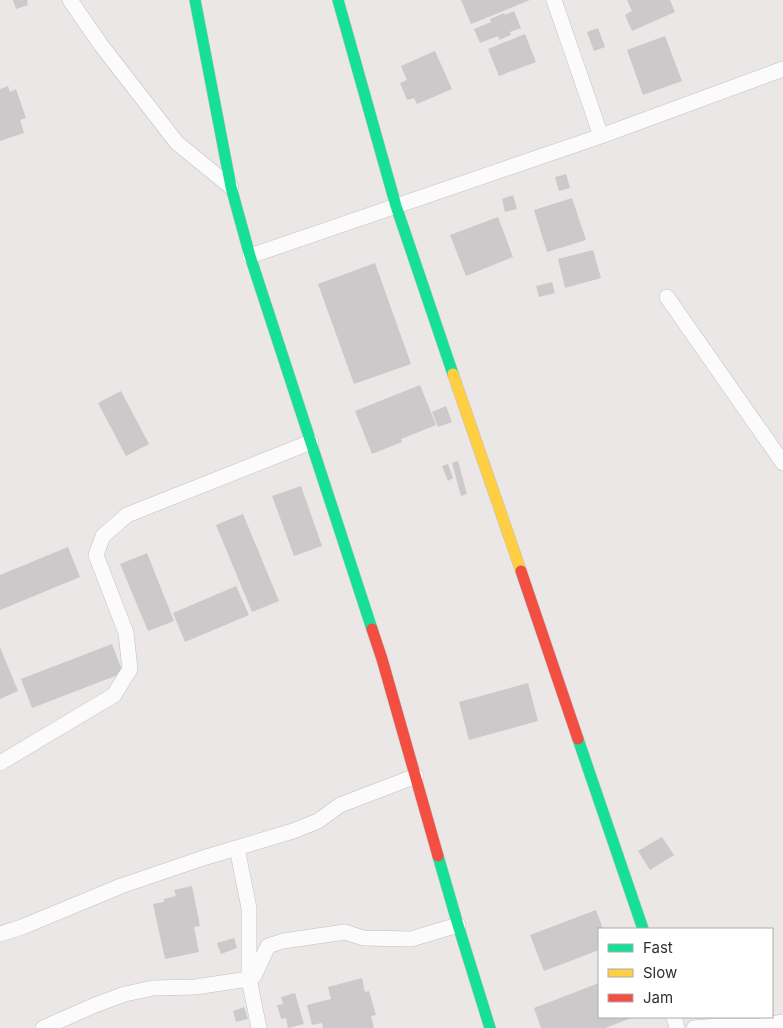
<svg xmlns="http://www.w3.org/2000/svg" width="783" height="1028" font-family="Inter,sans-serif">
  <rect width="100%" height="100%" fill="#eae7e6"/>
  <path fill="#cbc9c9" d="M 13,0 L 27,0 L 28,5 L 16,9 Z
    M 461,0 L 530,0 L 471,24 Z
    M 627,0 L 670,0 L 675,12 L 632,31 L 625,15 L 632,11 Z
    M 514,11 L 521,28 L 510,32 L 511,35 L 499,40 L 498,36 L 480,43 L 474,29 L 491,22 L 490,19 L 504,13 L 505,15 Z
    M 598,28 L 605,47 L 594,51 L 587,32 Z
    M 525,34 L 536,62 L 499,76 L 488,49 Z
    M 665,36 L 682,81 L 643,95 L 627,50 Z
    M 435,51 L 452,89 L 417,104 L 414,98 L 407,100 L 400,83 L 407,80 L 401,66 Z
    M 8,86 L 10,92 L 16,89 L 26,118 L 20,120 L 24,133 L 0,141 L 0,89 Z
    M 566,174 L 570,188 L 559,191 L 555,177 Z
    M 513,195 L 517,209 L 505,212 L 502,199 Z
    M 572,198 L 586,240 L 547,252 L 534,210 Z
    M 498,217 L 513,257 L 466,276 L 450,235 Z
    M 593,250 L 601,278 L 565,288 L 558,259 Z
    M 375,263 L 411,364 L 354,384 L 318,284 Z
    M 552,282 L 555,293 L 539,297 L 536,286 Z
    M 420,385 L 436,425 L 401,439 L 402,442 L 372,454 L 355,411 Z
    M 121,391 L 149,444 L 126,456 L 98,403 Z
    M 446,406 L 452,422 L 438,427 L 432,412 Z
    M 458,461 L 467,494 L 461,496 L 452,463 Z
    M 448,464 L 453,478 L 448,481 L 442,466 Z
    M 301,486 L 322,546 L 294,556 L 272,496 Z
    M 243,514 L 279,601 L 252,612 L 216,525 Z
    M 68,547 L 80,577 L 0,610 L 0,575 Z
    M 147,553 L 174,621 L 148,631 L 120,564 Z
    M 236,586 L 249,615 L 185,642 L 173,613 Z
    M 112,644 L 123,673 L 32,708 L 21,679 Z
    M 0,647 L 18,691 L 0,699 Z
    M 528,683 L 538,721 L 469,740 L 459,702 Z
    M 662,837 L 674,855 L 650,870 L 638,851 Z
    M 192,886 L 200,926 L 194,927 L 199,952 L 165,959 L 153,904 L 164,902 L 164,899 L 176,896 L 174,890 Z
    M 596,910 L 603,929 L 599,929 L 599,950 L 544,971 L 530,935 Z
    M 234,938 L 237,948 L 221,954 L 217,943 Z
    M 362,978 L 365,992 L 369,991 L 376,1015 L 371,1016 L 374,1028 L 323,1028 L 322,1023 L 312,1025 L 307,1005 L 331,999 L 328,987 Z
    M 599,983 L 599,1017 L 634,1017 L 605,1028 L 541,1028 L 534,1008 Z
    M 295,993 L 304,1024 L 288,1028 L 286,1018 L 281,1019 L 277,1005 L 283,1004 L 281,997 Z
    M 244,1007 L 248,1019 L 236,1022 L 233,1011 Z"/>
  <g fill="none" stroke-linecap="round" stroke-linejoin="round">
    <g stroke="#c2c0c0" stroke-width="16">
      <path id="street" d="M 70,0 L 101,45 L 177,143 L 231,187
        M 601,136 L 783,69
        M 250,256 L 601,136 L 554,0
        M 667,297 L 783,463
        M 0,763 L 114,695 L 130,669 L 126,633 L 96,555 L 103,536 L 127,515 L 311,442
        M 237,848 L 249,908 L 249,979 L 259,1028
        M 0,934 L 22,927 L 121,886 L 203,858 L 293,831 L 318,821 L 340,805 L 416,776
        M 674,1017 L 677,1028
        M 43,1028 L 95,1005 L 125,994 L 153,988 L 195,987 L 249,979 L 254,976 L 268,946 L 283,941 L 345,932 L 363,938 L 411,939 L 458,925
        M 694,1028 L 718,1026 L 760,1026 L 783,1022"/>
    </g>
    <g stroke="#c2c0c0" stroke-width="12">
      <path id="fast" d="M 195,0 L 231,187 L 250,256 L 372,629
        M 338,0 L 396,206 L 453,374
        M 578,739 L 643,929
        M 438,856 L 458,925 L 490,1028"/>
    </g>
    <g stroke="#c2c0c0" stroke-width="12">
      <path id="slow" d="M 453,374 L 521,571"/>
    </g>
    <g stroke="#c2c0c0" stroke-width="12">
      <path id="jam" d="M 521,571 L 578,739
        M 372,629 L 382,659 L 438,856"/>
    </g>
    <use href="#street" stroke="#fcfbfb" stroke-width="15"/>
    <use href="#fast" stroke="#16e098" stroke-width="11"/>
    <use href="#slow" stroke="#ffcf43" stroke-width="11"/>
    <use href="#jam" stroke="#f24e42" stroke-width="11"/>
  </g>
  <rect x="598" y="928" width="175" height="90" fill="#ffffff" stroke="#adacab"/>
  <rect x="608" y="944" width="25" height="8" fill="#16e098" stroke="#adacab"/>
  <text x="643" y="953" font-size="15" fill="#312f2e">Fast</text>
  <rect x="608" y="969" width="25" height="8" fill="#ffcf43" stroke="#adacab"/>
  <text x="643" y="978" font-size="15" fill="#312f2e">Slow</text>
  <rect x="608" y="994" width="25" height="8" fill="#f24e42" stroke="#adacab"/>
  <text x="643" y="1003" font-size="15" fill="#312f2e">Jam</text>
</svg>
